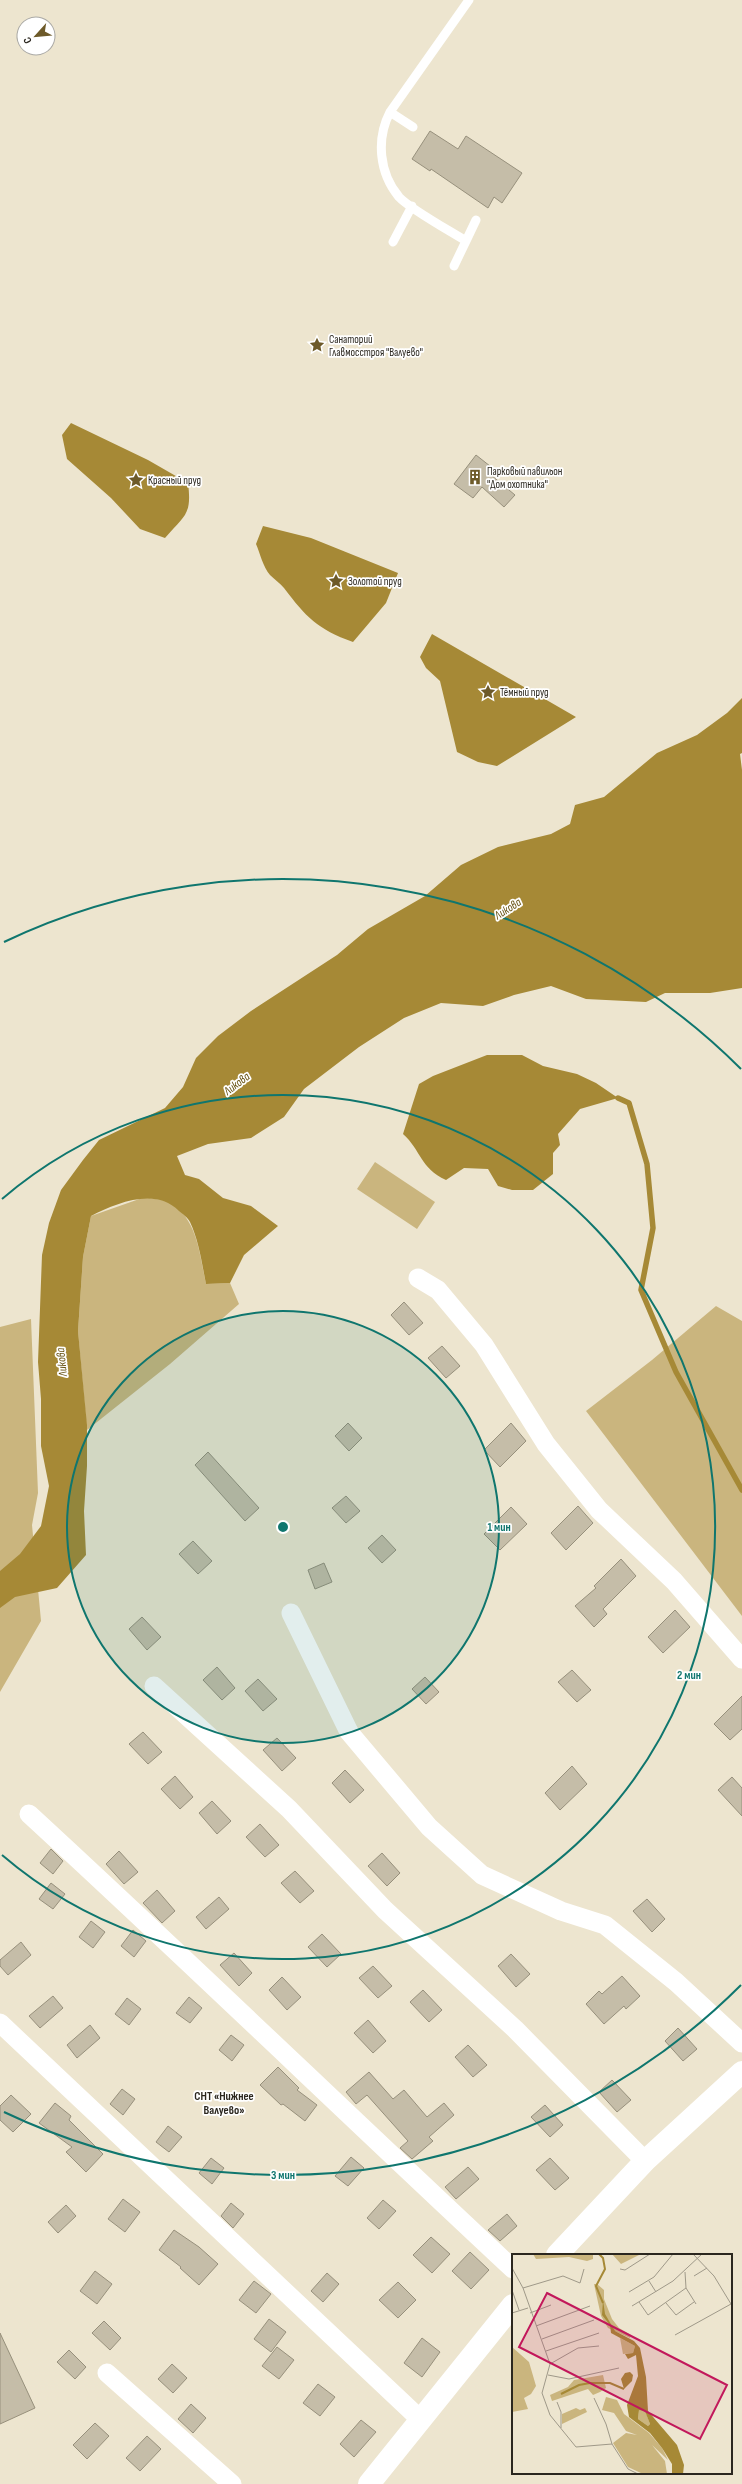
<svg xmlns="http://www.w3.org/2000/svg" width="742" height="2484" font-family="'Sofia Sans Condensed',sans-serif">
  <rect width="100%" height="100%" fill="#ede5cf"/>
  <path fill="#cab57e" d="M 375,1162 L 435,1202 L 417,1229 L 357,1189 Z
    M 145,1197 C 153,1199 167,1200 173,1204 C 198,1222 200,1257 206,1284 L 230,1283 L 239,1304 L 170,1364 L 87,1430 L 78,1331 L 83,1257 L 91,1216 Z
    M 716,1306 L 742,1321 L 742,1616 L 586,1411 L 652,1360 Z
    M 31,1319 L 38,1493 L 32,1525 L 41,1621 L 0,1692 L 0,1327 Z"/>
  <path fill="#a68936" d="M 71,423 L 148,460 L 188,483 C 192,515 185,515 165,538 L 140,529 L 111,498 L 67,459 L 62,435 Z
    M 263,526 L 311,538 L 398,573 L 386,603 L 353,642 C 317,629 306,617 284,588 C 280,583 274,579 270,575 C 263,567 260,553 256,544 Z
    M 432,634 L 576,717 L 497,766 L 478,762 L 457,752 L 440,681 L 426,668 L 420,657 Z
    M 742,698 L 742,753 L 740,754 L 742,770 L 742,988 L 710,993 L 665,993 L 646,1002 L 586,999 L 551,986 L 514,995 L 483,1006 L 441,1003 L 404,1018 L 359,1047 L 304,1089 L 284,1117 L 251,1138 L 208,1144 L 177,1156 L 185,1175 L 199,1179 L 223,1198 L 251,1206 L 278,1226 L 244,1255 L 230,1283 L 206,1284 C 202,1264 199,1241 190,1222 C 188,1218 183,1214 179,1211 C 155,1187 117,1203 91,1216 L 83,1257 L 78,1331 L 87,1425 L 87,1466 L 84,1511 L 86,1555 L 57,1588 L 15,1597 L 0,1608 L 0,1571 L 20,1554 L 41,1526 L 49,1486 L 41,1446 L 41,1399 L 38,1362 L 42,1255 L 49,1223 L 61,1190 L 83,1160 L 99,1140 L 165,1108 L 183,1087 L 196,1058 L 218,1036 L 251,1011 L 337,955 L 368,929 L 425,896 L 461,865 L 498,847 L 551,834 L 570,824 L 575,805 L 604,797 L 657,753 L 697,735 L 727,713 Z
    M 487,1055 L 522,1055 L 543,1066 L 577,1074 L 596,1083 L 618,1098 L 580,1109 L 558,1134 L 560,1145 L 553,1153 L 553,1174 L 533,1190 L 512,1190 L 498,1186 L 488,1169 L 464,1168 L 446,1180 C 420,1168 421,1150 403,1134 L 419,1084 L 433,1076 Z"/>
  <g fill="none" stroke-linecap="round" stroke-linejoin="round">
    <path stroke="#a68936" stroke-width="5.5" d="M 618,1098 L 629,1103 L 647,1164 L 653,1228 L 641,1290 L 676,1372 L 742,1490"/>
  </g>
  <path fill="#c5bda8" stroke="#97907c" d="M 430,131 L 458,149 L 466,136 L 522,173 L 502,203 L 494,197 L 488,208 L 431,169 L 430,171 L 412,159 Z
    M 476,455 L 495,470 L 491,475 L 515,495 L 504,507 L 482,487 L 473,498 L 454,484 Z
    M 404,1302 L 423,1323 L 409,1335 L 391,1315 Z
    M 442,1346 L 460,1366 L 446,1378 L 428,1358 Z
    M 348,1423 L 362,1438 L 349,1451 L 335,1436 Z
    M 511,1423 L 526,1441 L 500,1467 L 484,1450 Z
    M 208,1452 L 259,1508 L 245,1521 L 195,1465 Z
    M 346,1496 L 360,1511 L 346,1523 L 332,1508 Z
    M 578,1506 L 593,1523 L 566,1550 L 551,1533 Z
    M 511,1507 L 527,1524 L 500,1550 L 484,1534 Z
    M 382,1535 L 396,1550 L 382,1563 L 368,1548 Z
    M 193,1541 L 212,1561 L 198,1574 L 179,1554 Z
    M 621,1559 L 636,1576 L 603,1609 L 607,1614 L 594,1627 L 575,1606 L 596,1588 L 594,1586 Z
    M 324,1563 L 332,1582 L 315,1589 L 308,1570 Z
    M 675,1610 L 690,1627 L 663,1653 L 648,1637 Z
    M 142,1617 L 161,1637 L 147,1650 L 129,1629 Z
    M 217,1667 L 235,1688 L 222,1700 L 203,1680 Z
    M 572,1670 L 591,1690 L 577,1702 L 558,1682 Z
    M 425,1677 L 439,1692 L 426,1704 L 412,1689 Z
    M 258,1679 L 277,1699 L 263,1711 L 245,1691 Z
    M 742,1696 L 742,1729 L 730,1740 L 714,1724 Z
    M 143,1732 L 162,1752 L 148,1764 L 129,1744 Z
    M 277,1738 L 296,1758 L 282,1771 L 263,1750 Z
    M 572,1766 L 587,1784 L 560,1810 L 545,1793 Z
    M 345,1770 L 364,1790 L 350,1803 L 332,1783 Z
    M 175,1776 L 193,1797 L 180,1809 L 161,1789 Z
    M 732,1777 L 742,1788 L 742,1816 L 718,1790 Z
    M 212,1801 L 231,1821 L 217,1834 L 199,1813 Z
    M 260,1824 L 279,1845 L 265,1857 L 246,1837 Z
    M 51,1849 L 63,1861 L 53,1874 L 40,1863 Z
    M 119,1851 L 138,1872 L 124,1884 L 106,1864 Z
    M 382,1853 L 400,1873 L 387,1886 L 368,1866 Z
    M 295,1871 L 314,1891 L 300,1903 L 281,1883 Z
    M 51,1883 L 65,1894 L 53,1909 L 39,1899 Z
    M 157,1890 L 175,1911 L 162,1923 L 143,1903 Z
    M 219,1897 L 229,1909 L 206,1929 L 196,1917 Z
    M 647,1899 L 665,1919 L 652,1932 L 633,1911 Z
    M 91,1921 L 105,1932 L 93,1948 L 79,1937 Z
    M 133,1930 L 146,1941 L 134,1957 L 121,1946 Z
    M 322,1934 L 341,1954 L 327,1967 L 308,1947 Z
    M 21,1942 L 31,1955 L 8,1975 L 0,1966 L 0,1960 Z
    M 234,1953 L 252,1973 L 239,1986 L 220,1965 Z
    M 511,1954 L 530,1974 L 516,1987 L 498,1966 Z
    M 373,1966 L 392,1986 L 378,1998 L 359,1978 Z
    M 622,1976 L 640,1996 L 626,2009 L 624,2006 L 604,2024 L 586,2004 L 599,1991 L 602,1994 Z
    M 282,1977 L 301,1997 L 287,2010 L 269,1990 Z
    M 423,1990 L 442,2010 L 429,2022 L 410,2002 Z
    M 53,1996 L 63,2008 L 40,2028 L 29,2016 Z
    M 189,1997 L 202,2008 L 190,2023 L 176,2013 Z
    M 127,1998 L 141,2009 L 129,2025 L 115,2014 Z
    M 368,2020 L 386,2041 L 373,2053 L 354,2033 Z
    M 90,2025 L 100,2038 L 77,2058 L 67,2045 Z
    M 678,2028 L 697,2049 L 683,2061 L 665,2041 Z
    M 231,2035 L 244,2045 L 232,2061 L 219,2050 Z
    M 468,2045 L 487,2065 L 473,2077 L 455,2057 Z
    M 278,2067 L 299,2088 L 297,2090 L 317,2105 L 305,2121 L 283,2104 L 281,2105 L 260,2085 Z
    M 369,2072 L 393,2099 L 404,2090 L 427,2117 L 444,2103 L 454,2115 L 429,2137 L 433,2141 L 412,2159 L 400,2148 L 408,2141 L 367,2095 L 356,2104 L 346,2092 Z
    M 612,2080 L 631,2100 L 617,2112 L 599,2092 Z
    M 122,2089 L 135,2099 L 123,2115 L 110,2104 Z
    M 11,2095 L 31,2114 L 13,2132 L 0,2120 L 0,2106 Z
    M 55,2103 L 71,2116 L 69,2120 L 103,2154 L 86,2172 L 66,2152 L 72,2147 L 39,2123 Z
    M 545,2105 L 563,2125 L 550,2137 L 531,2117 Z
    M 168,2126 L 182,2137 L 169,2152 L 156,2142 Z
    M 351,2157 L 364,2168 L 348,2186 L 335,2176 Z
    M 211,2158 L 224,2168 L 212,2184 L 199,2173 Z
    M 550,2158 L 569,2178 L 555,2190 L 536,2170 Z
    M 468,2167 L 479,2179 L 456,2199 L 445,2187 Z
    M 123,2199 L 140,2212 L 125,2232 L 108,2219 Z
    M 383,2200 L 396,2211 L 379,2229 L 367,2218 Z
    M 231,2203 L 244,2214 L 233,2228 L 221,2216 Z
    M 66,2205 L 76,2216 L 58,2233 L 48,2222 Z
    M 507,2214 L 517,2226 L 500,2241 L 488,2230 Z
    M 174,2230 L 199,2247 L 218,2264 L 199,2285 L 180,2268 L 181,2267 L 159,2250 Z
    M 431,2237 L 450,2254 L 432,2273 L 413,2255 Z
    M 470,2252 L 489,2270 L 471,2289 L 452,2271 Z
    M 95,2271 L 112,2284 L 97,2304 L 80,2291 Z
    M 327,2273 L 339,2284 L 323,2302 L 311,2291 Z
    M 254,2281 L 271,2294 L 256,2313 L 239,2300 Z
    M 398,2282 L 416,2300 L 398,2318 L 379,2300 Z
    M 269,2319 L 286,2332 L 271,2352 L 254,2339 Z
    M 104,2321 L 121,2338 L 110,2350 L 92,2333 Z
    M 0,2333 L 35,2408 L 0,2424 Z
    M 422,2338 L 440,2352 L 422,2377 L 404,2363 Z
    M 277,2347 L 294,2360 L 279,2379 L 262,2366 Z
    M 69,2350 L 86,2367 L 75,2379 L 57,2362 Z
    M 172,2364 L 187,2378 L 173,2393 L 158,2379 Z
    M 318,2384 L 335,2397 L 320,2416 L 303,2403 Z
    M 191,2404 L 206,2418 L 193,2433 L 178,2419 Z
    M 361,2420 L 376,2432 L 354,2457 L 340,2444 Z
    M 95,2423 L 109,2436 L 87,2459 L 73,2445 Z
    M 147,2436 L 161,2449 L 140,2471 L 126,2458 Z"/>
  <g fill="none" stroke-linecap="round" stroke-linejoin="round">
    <path stroke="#fff" stroke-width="9" d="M 390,112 L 413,127
      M 466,241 L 476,220
      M 393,242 L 412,206
      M 454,266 L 466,241 C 450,231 410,209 399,197 C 379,173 376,139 390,112 L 469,0"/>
    <path stroke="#fff" stroke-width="19" d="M 418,1278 L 438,1290 L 484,1345 L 546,1444 L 599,1510 L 674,1581 L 742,1659
      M 291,1613 L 349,1732 L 429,1827 L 482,1875 L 561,1911 L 605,1925 L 676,1982 L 742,2043
      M 154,1686 L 289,1809 L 385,1910 L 515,2029 L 645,2161
      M 29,1814 C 192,1964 351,2118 513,2269
      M 0,2023 L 421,2420
      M 107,2373 L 232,2484"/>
    <path stroke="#fff" stroke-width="22" d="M 557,2255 L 645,2161 L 742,2072
      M 369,2484 L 513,2305"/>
  </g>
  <circle cx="283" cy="1527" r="216" fill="#0f766e" fill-opacity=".12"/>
  <g fill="none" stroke="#0f766e" stroke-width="2">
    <circle cx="283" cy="1527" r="216"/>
    <path d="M2 1199A432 432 0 1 1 2 1855"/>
    <path d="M741 1985A648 648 0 0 1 4 2112M4 942A648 648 0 0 1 741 1069"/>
  </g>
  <defs>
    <g id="sight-bare" transform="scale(1.2)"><path d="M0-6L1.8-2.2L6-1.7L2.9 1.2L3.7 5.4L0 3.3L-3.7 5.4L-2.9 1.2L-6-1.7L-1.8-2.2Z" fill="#6d5a29" stroke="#fff" stroke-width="2.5" paint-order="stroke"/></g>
    <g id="building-bare" transform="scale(1.2)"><path d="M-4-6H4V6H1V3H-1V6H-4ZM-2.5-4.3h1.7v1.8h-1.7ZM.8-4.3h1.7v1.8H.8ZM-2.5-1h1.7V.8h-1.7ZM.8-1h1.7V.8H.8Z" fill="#6d5a29" stroke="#fff" stroke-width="2.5" paint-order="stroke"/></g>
  </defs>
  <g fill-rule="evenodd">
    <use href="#sight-bare" x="317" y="345"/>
    <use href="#building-bare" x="475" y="477"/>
    <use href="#sight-bare" x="136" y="480"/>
    <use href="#sight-bare" x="336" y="581"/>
    <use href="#sight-bare" x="488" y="692"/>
  </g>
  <g text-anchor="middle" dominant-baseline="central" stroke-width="3.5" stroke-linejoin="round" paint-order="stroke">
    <g font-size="11" fill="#2b271f" stroke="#fff" text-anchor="start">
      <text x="329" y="339">Санаторий<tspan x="329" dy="13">Главмосстроя "Валуево"</tspan></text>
      <text x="487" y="471">Парковый павильон<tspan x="487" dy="13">"Дом охотника"</tspan></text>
      <text x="148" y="480">Красный пруд</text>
      <text x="348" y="581">Золотой пруд</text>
      <text x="500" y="692">Тёмный пруд</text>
    </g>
    <g font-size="12" font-style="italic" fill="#655011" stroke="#fff">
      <text transform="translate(508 909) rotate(-33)">Ликова</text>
      <text transform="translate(237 1084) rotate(-38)">Ликова</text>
      <text transform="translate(62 1362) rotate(-96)">Ликова</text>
    </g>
    <g font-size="12" font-weight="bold" fill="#2b271f" stroke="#fff">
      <text x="224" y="2096">СНТ «Нижнее<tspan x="224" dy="14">Валуево»</tspan></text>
    </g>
  </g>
  <g transform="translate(512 2254)">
    <rect width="220" height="220" fill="#ede5cf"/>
    <path d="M 21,0 L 81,0 L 81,5 L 75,7 L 57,3 L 24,5 ZM 100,0 L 129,0 L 109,10 ZM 82,30 L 85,30 L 92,36 L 92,45 L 100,65 L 107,74 L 119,81 L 118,84 L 96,74 L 89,62 ZM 108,84 L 123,92 L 121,99 L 111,100 ZM 0,93 L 17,108 L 24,132 L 19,140 L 12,144 L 16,155 L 0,158 ZM 91,121 L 94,134 L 88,138 L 81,141 L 76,135 L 40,147 L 38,141 L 56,133 L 62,126 ZM 94,143 L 105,146 L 112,160 L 137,179 L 150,194 L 156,206 L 140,191 L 153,207 L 155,220 L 131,220 L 116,213 L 101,189 L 114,179 L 125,181 L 114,177 L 102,159 L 90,156 ZM 64,154 L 68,156 L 73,154 L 75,158 L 50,170 L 50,160 ZM 127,156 L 133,156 L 138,170 L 136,172 L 126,165 Z" fill="#cab57e"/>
    <path d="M 91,46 L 93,60 L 103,77 L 122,87 L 128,94 L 134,123 L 136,157 L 165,191 L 172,211 L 171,220 L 160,220 L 160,210 L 150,194 L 138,179 L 117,163 L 115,151 L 126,122 L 124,101 L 116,105 L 113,100 L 121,99 L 123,92 L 99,79 L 98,71 L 90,61 ZM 127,156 L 133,157 L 138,170 L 136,172 L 126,165 ZM 118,118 L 121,121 L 120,127 L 112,135 L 109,125 L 113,119 Z" fill="#a68936" fill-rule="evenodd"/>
    <path fill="none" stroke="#a68936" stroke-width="2" d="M 87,0 L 91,4 L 93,15 L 84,32 L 91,49M 49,140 L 67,131 L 78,129 L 98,129 L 112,135"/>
    <path fill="none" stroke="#9f9989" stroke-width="1" d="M 0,14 L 11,34 L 38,110 L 30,139 L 38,161 L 64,193 L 100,190 L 116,215 L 126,220M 108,15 L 113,16 L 138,0M 173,18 L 174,34 L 184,50M 182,22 L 195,14M 137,27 L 144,38M 11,34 L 51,22 L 68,29 L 72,15M 0,36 L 7,56M 117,38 L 142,23 L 161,0M 127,48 L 136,61 L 174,34M 154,49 L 164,61 L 182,48M 120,52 L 161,27 L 190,0M 0,59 L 16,54M 18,59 L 39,51M 24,72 L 78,52M 163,81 L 219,50 L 202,22 L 181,0M 30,85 L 82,66M 34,97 L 87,79M 38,110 L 66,94 L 87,92M 36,121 L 57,125 L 107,114M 82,144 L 94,170 L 100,190M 45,148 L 49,158 L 49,174"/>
    <path fill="#c2185b" fill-opacity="0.15" stroke="#c2185b" stroke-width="2" d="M 35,39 L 215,131 L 188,185 L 7,93 Z"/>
    <rect width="220" height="220" fill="none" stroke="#2b271f" stroke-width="2"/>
  </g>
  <circle cx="283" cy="1527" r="6" fill="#0f766e" stroke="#fff" stroke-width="2"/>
  <g font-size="12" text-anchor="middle" font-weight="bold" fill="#0f766e" stroke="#fff" stroke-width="3.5" stroke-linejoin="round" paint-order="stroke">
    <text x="499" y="1531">1 мин</text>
    <text x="689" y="1679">2 мин</text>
    <text x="283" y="2179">3 мин</text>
  </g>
  <g transform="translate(36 36) rotate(243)"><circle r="19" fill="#ffffff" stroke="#aaa9a5"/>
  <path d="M0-3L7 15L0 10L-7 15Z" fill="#6d5a29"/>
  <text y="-6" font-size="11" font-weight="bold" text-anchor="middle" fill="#2b271f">С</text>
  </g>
</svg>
